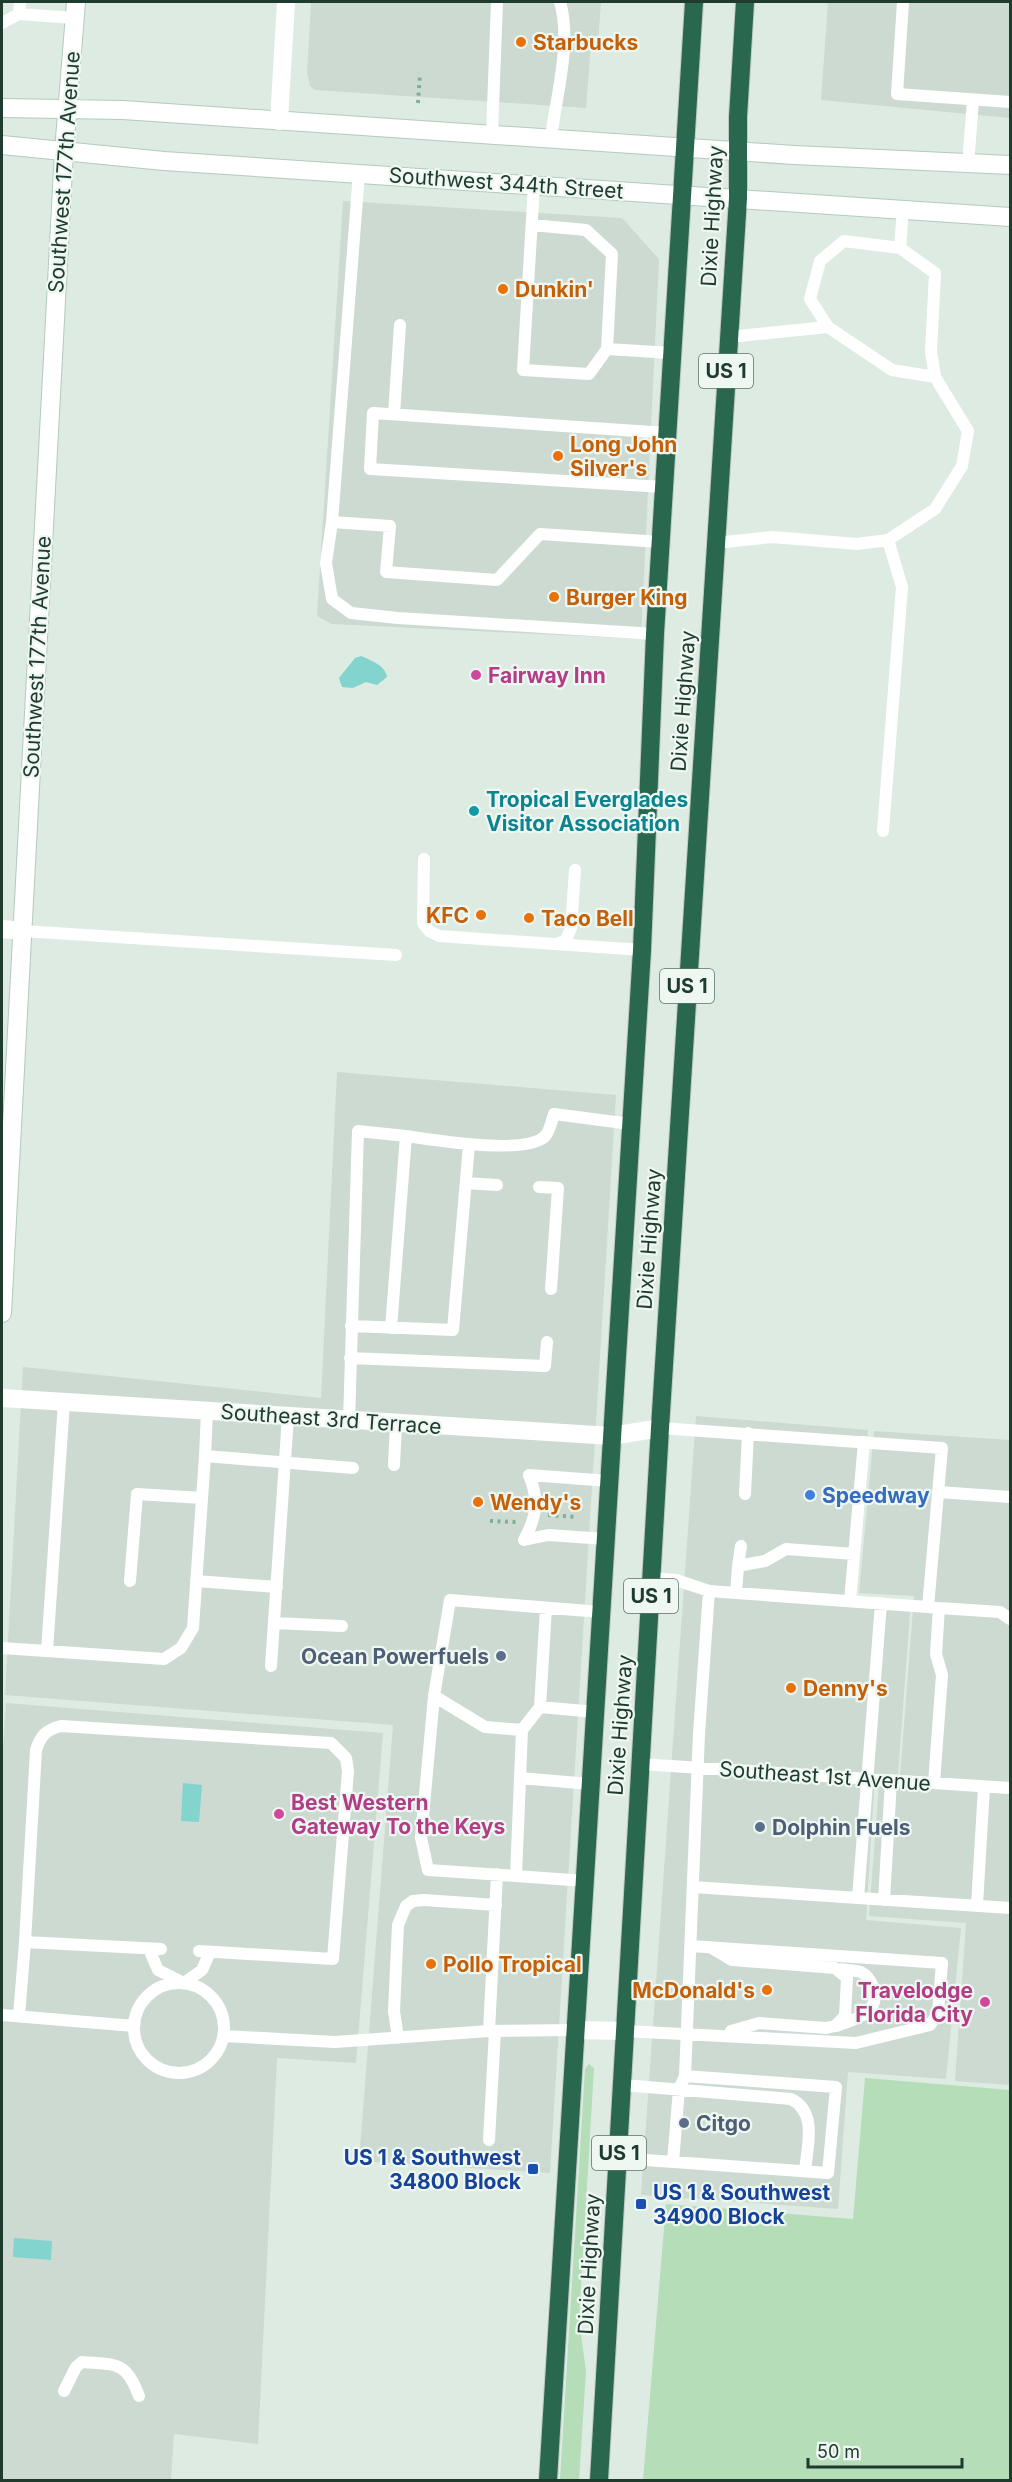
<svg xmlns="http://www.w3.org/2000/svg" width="1012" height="2482" font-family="Inter,sans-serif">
  <rect width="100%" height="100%" fill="#deebe2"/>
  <path fill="#ccdad1" d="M 311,2 L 601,2 L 598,43 L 591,43 L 586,108 L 315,90 L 310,86 L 307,73 Z
    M 828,2 L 1010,2 L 1010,118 L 821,100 Z
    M 343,201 L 622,218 L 659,259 L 641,639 L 332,624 L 317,616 Z
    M 337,1072 L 616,1095 L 550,2173 L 359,2161 L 393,1725 L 5,1695 L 23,1367 L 321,1398 Z
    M 696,1416 L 868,1430 L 856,1596 L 911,1600 L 898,1775 L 875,1774 L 866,1920 L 961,1928 L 946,2079 L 848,2072 L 838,2209 L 641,2195 Z
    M 874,1431 L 1010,1440 L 1010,1784 L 900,1776 L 914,1596 L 859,1593 Z
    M 6,1703 L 383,1733 L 356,2063 L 277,2058 L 258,2444 L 174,2434 L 171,2480 L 2,2480 L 2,1763 Z
    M 879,1784 L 1010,1794 L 1010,2085 L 955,2081 L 966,1923 L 869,1916 Z"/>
  <path fill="#b5ddb8" d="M 589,2064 L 594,2068 L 579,2320 L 586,2371 L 579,2480 L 560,2480 L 585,2069 Z
    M 865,2078 L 1010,2090 L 1010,2480 L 643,2480 L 666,2204 L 853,2219 Z"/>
  <path fill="#83d3cf" d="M 361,656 C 372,661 385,665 387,677 L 377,685 L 366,682 L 353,688 L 342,687 L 339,678 L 355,658 Z
    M 183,1783 L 202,1785 L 199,1822 L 181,1821 Z
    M 14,2238 L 52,2241 L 51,2260 L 13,2257 Z"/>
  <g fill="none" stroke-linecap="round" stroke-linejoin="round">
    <g stroke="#b1cbbc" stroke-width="20">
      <path id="secondary" d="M 2,108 L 123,110 L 794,155 L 1010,165
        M 2,145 L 164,161 L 1010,217
        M 2,1313 L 64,151 L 76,2"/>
    </g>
    <g stroke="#c0c8c4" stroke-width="20">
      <path id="highway" d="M 548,2480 L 642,950 L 655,634 L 694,2
        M 599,2480 L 660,1428 L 738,198 L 738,117 L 745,2"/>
    </g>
    <path stroke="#7db095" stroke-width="4" stroke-dasharray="3 4.5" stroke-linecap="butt" d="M 418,103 L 420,73
      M 548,1515 L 577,1517
      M 490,1521 L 517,1522"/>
    <path stroke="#fff" stroke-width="12" d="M 20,2 L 19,14 L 74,18
      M 903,2 L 897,94 L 1010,102
      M 2,23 L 19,14
      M 492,134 L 497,2
      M 551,138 C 556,96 572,43 560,2
      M 968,165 L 973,100
      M 359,173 L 332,522 L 390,526 L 386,572 L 497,580 L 540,534 L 661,542
      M 532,225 L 586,230 L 612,254 L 607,349 L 589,374 L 523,370 L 534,185
      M 828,327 L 810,299 L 820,261 L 844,241 L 900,248
      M 728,337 L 828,327 L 892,370 L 935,377
      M 607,349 L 672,353
      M 394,414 L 400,325
      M 664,487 L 370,469 L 373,413 L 667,433
      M 332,522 L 326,563 L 332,599 L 351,613 L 398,618 L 655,634
      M 888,540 L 935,509 L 962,466 L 968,431 L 935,377 L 931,351 L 935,273 L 900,248 L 903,210
      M 716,543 L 772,537 L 857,544 L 888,540 L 902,587 L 883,831
      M 424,859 L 423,923 L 429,931 L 439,936 L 642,950
      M 23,931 L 396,955
      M 557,944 L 566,940 L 571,928 L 575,870
      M 466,1183 L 497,1185
      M 539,1187 L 558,1188 L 551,1289
      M 351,1326 L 453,1330 L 469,1145
      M 391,1328 L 406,1136 C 432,1140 530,1156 546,1135 C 550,1130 552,1120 554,1114 L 631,1124
      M 350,1358 L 545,1366 L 547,1342
      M 207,1411 L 205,1456 L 353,1468
      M 349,1421 L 358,1131 L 406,1136
      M 660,1428 L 942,1448 L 928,1607 L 939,1608 L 936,1654 L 942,1675 L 934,1783
      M 394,1465 L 396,1424
      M 938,1492 L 1010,1497
      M 745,1494 L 748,1433
      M 524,1540 C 537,1517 539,1499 529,1475 L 609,1481
      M 524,1540 L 548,1535 L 606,1539
      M 738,1566 L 741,1546
      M 652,1578 L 676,1580 L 709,1591
      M 130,1581 L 137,1494 L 202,1498
      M 196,1581 L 277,1587
      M 736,1593 L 738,1566 L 765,1561 L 786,1549 L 854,1554
      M 850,1601 L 864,1442
      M 939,1608 L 1000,1612 L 1010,1619
      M 274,1623 L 342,1626
      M 2,1648 L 164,1659 L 181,1648 L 193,1628 L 205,1456
      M 47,1651 L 64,1402
      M 271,1666 L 288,1416
      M 434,1696 L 421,1838 L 428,1870 L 516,1876 L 522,1730 L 485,1727 L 434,1696 L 450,1600 L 601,1612
      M 540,1707 L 596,1712
      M 522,1730 L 540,1707 L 546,1608
      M 640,1764 L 1010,1788
      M 520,1778 L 590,1784
      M 516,1876 L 585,1881
      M 693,1887 L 858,1898 L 881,1603
      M 858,1898 L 1010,1908
      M 884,1900 L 891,1781
      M 977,1905 L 984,1787
      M 25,1942 L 161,1949
      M 712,1948 L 732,1960 L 835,1968 L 847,1978 L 845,2016 L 835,2026 L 826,2028 L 759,2023 L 731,2031
      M 149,1949 L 158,1970 L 184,1983 L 202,1970 L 210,1952
      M134 2028a45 45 0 1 1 90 0a45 45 0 1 1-90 0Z
      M 2,2015 L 134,2026
      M 19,2016 L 25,1942 L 36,1750 C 41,1735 46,1730 61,1726 L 331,1743 L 346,1758 L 348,1771 L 333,1959 L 199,1951
      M 836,2026 C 855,2020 882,2012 873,1987 C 871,1981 867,1975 861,1972 C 854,1970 844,1970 837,1969
      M 489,2031 L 497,1874
      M 625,2031 L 856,2043 L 930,2025 L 938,2013 L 942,1963 L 691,1946
      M 224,2036 L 335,2042 L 489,2031 L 576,2030
      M 398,2038 L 394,2011 L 398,1925 L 406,1906 L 413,1901 L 424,1900 L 496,1905
      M 623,2085 L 791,2099 C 818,2112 807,2147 805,2171
      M 489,2140 L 495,2031
      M 618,2158 L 828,2173 L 836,2087 L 685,2076
      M 673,2162 L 679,2089 L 685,2076 L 699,1734 L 709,1591 L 928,1607
      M 64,2391 L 76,2367 L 82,2362 C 117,2365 126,2361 139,2396"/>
    <path stroke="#fff" stroke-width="18" d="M 279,121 L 286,2
      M 2,929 L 23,931
      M 2,1398 L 612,1436 L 660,1428
      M 576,2030 L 625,2031"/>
    <use href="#secondary" stroke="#fff" stroke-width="18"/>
    <use href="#highway" stroke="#29684e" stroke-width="18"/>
  </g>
  <g fill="#e8710a" stroke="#eef7f1" stroke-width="2">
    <circle cx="521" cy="42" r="6"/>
    <circle cx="503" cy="289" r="6"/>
    <circle cx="558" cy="456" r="6"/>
    <circle cx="554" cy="597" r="6"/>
    <circle cx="481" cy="915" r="6"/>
    <circle cx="529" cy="918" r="6"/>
    <circle cx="478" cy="1502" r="6"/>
    <circle cx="791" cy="1688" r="6"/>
    <circle cx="431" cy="1964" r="6"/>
    <circle cx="767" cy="1990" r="6"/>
  </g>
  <g fill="#d1479c" stroke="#eef7f1" stroke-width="2">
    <circle cx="476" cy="675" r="6"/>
    <circle cx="279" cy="1814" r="6"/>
    <circle cx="985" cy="2002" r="6"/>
  </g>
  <circle fill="#0f9aa8" stroke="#eef7f1" stroke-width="2" cx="474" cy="811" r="6"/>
  <circle fill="#3f7fe0" stroke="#eef7f1" stroke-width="2" cx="810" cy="1495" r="6"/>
  <g fill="#5c6f8a" stroke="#eef7f1" stroke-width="2">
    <circle cx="501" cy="1656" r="6"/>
    <circle cx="760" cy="1827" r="6"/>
    <circle cx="684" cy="2123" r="6"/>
  </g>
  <g fill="#1a4fb4" stroke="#eef7f1" stroke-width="2">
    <rect x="527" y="2163" width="12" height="12" rx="3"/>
    <rect x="635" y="2198" width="12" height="12" rx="3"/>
  </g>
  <g text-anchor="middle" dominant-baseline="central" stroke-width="4.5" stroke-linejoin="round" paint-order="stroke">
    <g fill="#eef7f1" stroke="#5d7368" stroke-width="1.5">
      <rect x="699" y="354" width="54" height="34" rx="4.5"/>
      <rect x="660" y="969" width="54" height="34" rx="4.5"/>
      <rect x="624" y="1579" width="54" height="34" rx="4.5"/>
      <rect x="592" y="2136" width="54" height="34" rx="4.5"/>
    </g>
    <g font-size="20" font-weight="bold" fill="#1f3b2e">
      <text x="726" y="371">US 1</text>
      <text x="687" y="986">US 1</text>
      <text x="651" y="1596">US 1</text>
      <text x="619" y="2153">US 1</text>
    </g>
    <g font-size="21" font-weight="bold" fill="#c56008" stroke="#eef7f1" text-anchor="start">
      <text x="533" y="42">Starbucks</text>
      <text x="515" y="289">Dunkin'</text>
      <text x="570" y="444">Long John<tspan x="570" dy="24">Silver's</tspan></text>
      <text x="566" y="597">Burger King</text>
      <text x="469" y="915" text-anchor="end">KFC</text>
      <text x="541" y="918">Taco Bell</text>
      <text x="490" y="1502">Wendy's</text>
      <text x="803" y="1688">Denny's</text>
      <text x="443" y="1964">Pollo Tropical</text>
      <text x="755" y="1990" text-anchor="end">McDonald's</text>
    </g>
    <g font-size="21" fill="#1f3b2e" stroke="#eef7f1">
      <text transform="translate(64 172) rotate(-86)">Southwest 177th Avenue</text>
      <text transform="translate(506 183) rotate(4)">Southwest 344th Street</text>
      <text transform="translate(712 216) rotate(-87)">Dixie Highway</text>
      <text transform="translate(37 657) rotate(-87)">Southwest 177th Avenue</text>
      <text transform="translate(683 701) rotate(-86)">Dixie Highway</text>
      <text transform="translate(649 1239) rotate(-86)">Dixie Highway</text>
      <text transform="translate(331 1419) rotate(4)">Southeast 3rd Terrace</text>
      <text transform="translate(620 1725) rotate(-86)">Dixie Highway</text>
      <text transform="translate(825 1776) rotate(4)">Southeast 1st Avenue</text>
      <text transform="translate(589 2264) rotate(-87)">Dixie Highway</text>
    </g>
    <g font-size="21" font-weight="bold" fill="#b23c85" stroke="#eef7f1" text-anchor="start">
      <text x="488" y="675">Fairway Inn</text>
      <text x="291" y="1802">Best Western<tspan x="291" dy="24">Gateway To the Keys</tspan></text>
      <text x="973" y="1990" text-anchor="end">Travelodge<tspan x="973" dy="24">Florida City</tspan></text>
    </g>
    <g font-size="21" font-weight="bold" fill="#0d838f" stroke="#eef7f1" text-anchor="start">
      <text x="486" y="799">Tropical Everglades<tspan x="486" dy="24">Visitor Association</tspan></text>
    </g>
    <g font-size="21" font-weight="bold" fill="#366cbe" stroke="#eef7f1" text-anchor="start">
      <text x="822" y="1495">Speedway</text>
    </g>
    <g font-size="21" font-weight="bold" fill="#4e5e75" stroke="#eef7f1" text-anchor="start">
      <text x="489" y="1656" text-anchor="end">Ocean Powerfuels</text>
      <text x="772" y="1827">Dolphin Fuels</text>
      <text x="696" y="2123">Citgo</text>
    </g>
    <g font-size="21" font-weight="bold" fill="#164399" stroke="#eef7f1" text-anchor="end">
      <text x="521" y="2157">US 1 &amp; Southwest<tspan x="521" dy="24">34800 Block</tspan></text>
      <text x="653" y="2192" text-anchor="start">US 1 &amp; Southwest<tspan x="653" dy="24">34900 Block</tspan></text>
    </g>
  </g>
  <rect width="1012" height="2482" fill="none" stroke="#1f3b2e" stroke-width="6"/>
  <path d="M808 2458v9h154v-9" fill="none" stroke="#1f3b2e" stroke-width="3"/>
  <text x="817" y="2458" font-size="18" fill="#1f3b2e" stroke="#eef7f1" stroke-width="4.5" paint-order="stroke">50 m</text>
</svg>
